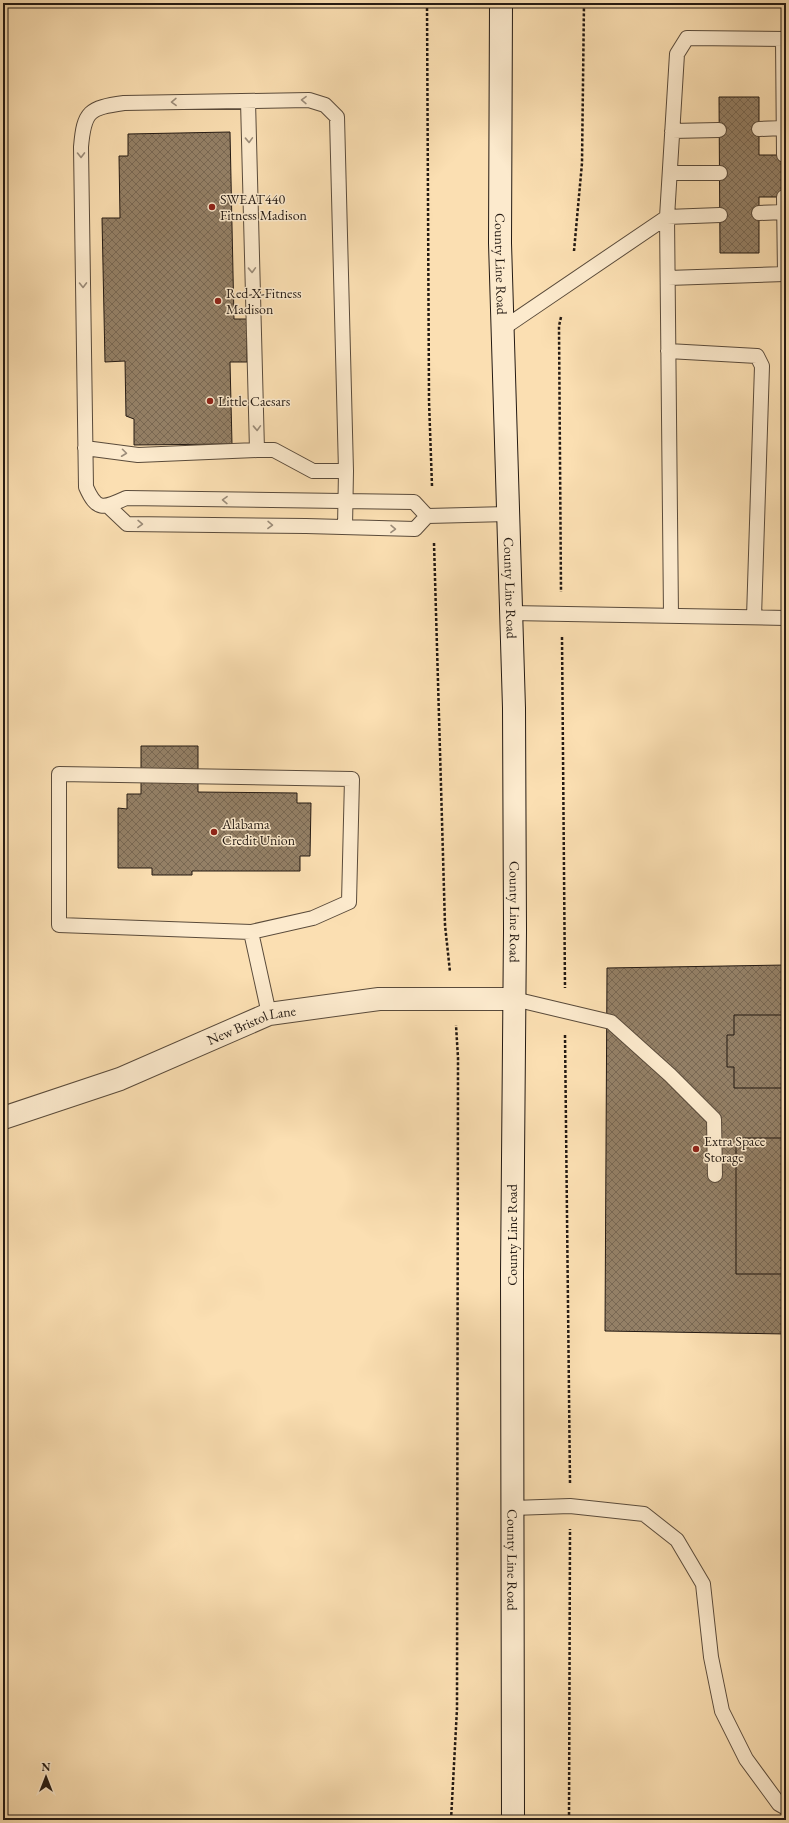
<svg xmlns="http://www.w3.org/2000/svg" width="789" height="1823" font-family="'EB Garamond',serif">
  <defs>
    <pattern id="building-cross-hatch" width="8" height="8" patternUnits="userSpaceOnUse"><rect width="8" height="8" fill="#948066"/><path d="M0 0l8 8M0 8l8-8" fill="none" stroke="#796853"/></pattern>
  </defs>
  <rect width="100%" height="100%" fill="#fbdfb2"/>
  <filter id="stains"><feTurbulence type="fractalNoise" baseFrequency=".005" numOctaves="4"/><feColorMatrix values="0 0 0 0 .2 0 0 0 0 .09 0 0 0 0 .02 0 0 0 .5 -.17"/></filter>
  <radialGradient id="worn" r=".72"><stop offset=".6" stop-color="#630" stop-opacity="0"/><stop offset="1" stop-color="#630" stop-opacity=".3"/></radialGradient>
  <path fill="url(#building-cross-hatch)" stroke="#241a13" d="M 719,97 L 759,97 L 759,155 L 786,155 L 786,197 L 759,197 L 759,253 L 720,253 Z
    M 230,132 L 234,319 L 247,319 L 247,362 L 230,362 L 232,444 L 134,445 L 134,419 L 126,416 L 125,361 L 105,362 L 102,218 L 120,218 L 119,156 L 128,156 L 128,134 Z
    M 141,746 L 198,746 L 198,792 L 297,793 L 297,803 L 311,803 L 310,856 L 300,856 L 300,871 L 192,871 L 192,875 L 152,875 L 152,868 L 118,868 L 118,808 L 127,809 L 127,794 L 141,794 Z
    M 786,965 L 786,1334 L 605,1331 L 607,968 Z
    M 734,1015 L 786,1015 L 786,1088 L 734,1088 L 734,1067 L 727,1067 L 727,1035 L 734,1035 Z
    M 736,1138 L 786,1138 L 786,1274 L 736,1274 Z"/>
  <g fill="none" stroke-linecap="round" stroke-linejoin="round">
    <g stroke="#5a4b3b" stroke-width="16">
      <path id="lane" d="M 783,39 L 784,155
        M 248,101 L 257,450 L 274,450 L 313,471 L 346,471
        M 759,129 L 783,128
        M 672,131 L 719,130
        M 670,173 L 720,173
        M 759,213 L 784,212
        M 668,278 L 785,274 L 784,197
        M 502,329 L 667,217 L 677,54 L 687,38 L 786,39
        M 668,351 L 757,356 L 762,366 L 754,617
        M 85,448 L 138,455 L 257,450
        M 108,506 L 127,524 L 306,526 L 415,529 L 427,516 L 508,514
        M 345,527 L 346,471 L 337,117 L 325,105 L 309,100 L 124,103 C 89,108 84,111 81,147 L 86,487 C 97,512 104,508 126,498 L 414,502 L 427,516
        M 511,613 L 786,618
        M 671,615 L 667,217 L 720,215
        M 251,932 L 59,925 L 59,774 L 352,779 L 349,902 L 313,918 L 251,932 L 269,1014
        M 514,999 L 611,1022 L 670,1075 L 714,1119 L 715,1175
        M 513,1508 L 570,1506 L 644,1514 L 677,1540 L 703,1584 L 711,1657 L 722,1711 L 746,1759 L 779,1804 L 786,1808"/>
    </g>
    <g stroke="#5a4b3b" stroke-width="24">
      <g id="street">
        <path id="s1" d="M 3,1118 L 120,1079 L 269,1014 L 379,999 L 514,999"/>
      </g>
    </g>
    <g stroke="#241a13" stroke-width="24">
      <g id="secondary">
        <path id="s2" d="M 501,3 L 500,243 L 514,708 L 515,930 L 512,1274 L 513,1820"/>
      </g>
    </g>
    <path stroke="#241a13" stroke-width="2.5" stroke-dasharray="3 2" stroke-linecap="butt" d="M 427,3 L 429,401 L 432,486
      M 574,251 L 582,163 L 584,3
      M 561,317 L 559,326 L 561,592
      M 434,543 L 445,925 L 450,972
      M 562,637 L 565,988
      M 565,1035 L 570,1484
      M 451,1820 L 457,1709 L 458,1058 L 456,1025
      M 569,1820 L 570,1529"/>
    <use href="#lane" stroke="#fceacd" stroke-width="14"/>
    <use href="#street" stroke="#fceacd" stroke-width="22"/>
    <use href="#secondary" stroke="#fceacd" stroke-width="22"/>
  </g>
  <defs><path id="oneway-chevron" d="M-2-3.5L2.5 0L-2 3.5" fill="none" stroke-width="1.6" stroke-linecap="round" stroke-linejoin="round"/></defs>
  <g stroke="#9b8c79">
    <use href="#oneway-chevron" transform="translate(304 100) rotate(-179)"/>
    <use href="#oneway-chevron" transform="translate(174 102) rotate(179)"/>
    <use href="#oneway-chevron" transform="translate(249 140) rotate(88)"/>
    <use href="#oneway-chevron" transform="translate(81 155) rotate(89)"/>
    <use href="#oneway-chevron" transform="translate(252 270) rotate(88)"/>
    <use href="#oneway-chevron" transform="translate(83 285) rotate(89)"/>
    <use href="#oneway-chevron" transform="translate(257 428) rotate(88)"/>
    <use href="#oneway-chevron" transform="translate(124 453) rotate(7)"/>
    <use href="#oneway-chevron" transform="translate(225 500) rotate(-179)"/>
    <use href="#oneway-chevron" transform="translate(140 524) rotate(1)"/>
    <use href="#oneway-chevron" transform="translate(270 525) rotate(1)"/>
    <use href="#oneway-chevron" transform="translate(393 529) rotate(1)"/>
  </g>
  <g fill="#8f2418" stroke="#fceacd" stroke-width="1.5">
    <circle cx="212" cy="207" r="4"/>
    <circle cx="218" cy="301" r="4"/>
    <circle cx="210" cy="401" r="4"/>
    <circle cx="214" cy="832" r="4"/>
    <circle cx="696" cy="1149" r="4"/>
  </g>
  <g text-anchor="middle" dominant-baseline="central" stroke-width="3" stroke-linejoin="round" paint-order="stroke">
    <g font-size="14" fill="#241a13" stroke="#fceacd" text-anchor="start">
      <text x="220" y="199">SWEAT440<tspan x="220" dy="16">Fitness Madison</tspan></text>
      <text x="226" y="293">Red-X-Fitness<tspan x="226" dy="16">Madison</tspan></text>
      <text x="218" y="401">Little Caesars</text>
      <text x="222" y="824">Alabama<tspan x="222" dy="16">Credit Union</tspan></text>
      <text x="704" y="1141">Extra Space<tspan x="704" dy="16">Storage</tspan></text>
    </g>
    <g font-size="14" fill="#241a13" stroke="#fceacd">
      <text stroke="none"><textPath href="#s2" startOffset="261">County Line Road</textPath></text>
      <text stroke="none"><textPath href="#s2" startOffset="585">County Line Road</textPath></text>
      <text stroke="none"><textPath href="#s2" startOffset="909">County Line Road</textPath></text>
      <text stroke="none"><textPath href="#s1" startOffset="266">New Bristol Lane</textPath></text>
      <text transform="translate(512 1235) rotate(-90)">County Line Road</text>
      <text stroke="none"><textPath href="#s2" startOffset="1557">County Line Road</textPath></text>
    </g>
  </g>
  <rect width="789" height="1823" fill="none" stroke="#fbdfb2" stroke-width="16"/>
  <rect x="4" y="4" width="781" height="1815" fill="none" stroke="#241a13" stroke-width="2"/>
  <rect x="8" y="8" width="773" height="1807" fill="none" stroke="#241a13"/>
  <g transform="translate(46 1777)" stroke="#fceacd" stroke-width="3" paint-order="stroke">
  <path d="M0-3L7 15L0 10L-7 15Z" fill="#241a13"/>
  <text y="-6" font-size="11" font-weight="bold" text-anchor="middle" fill="#241a13">N</text>
  </g>
  <rect width="100%" height="100%" filter="url(#stains)"/>
  <rect width="100%" height="100%" fill="url(#worn)"/>
</svg>
